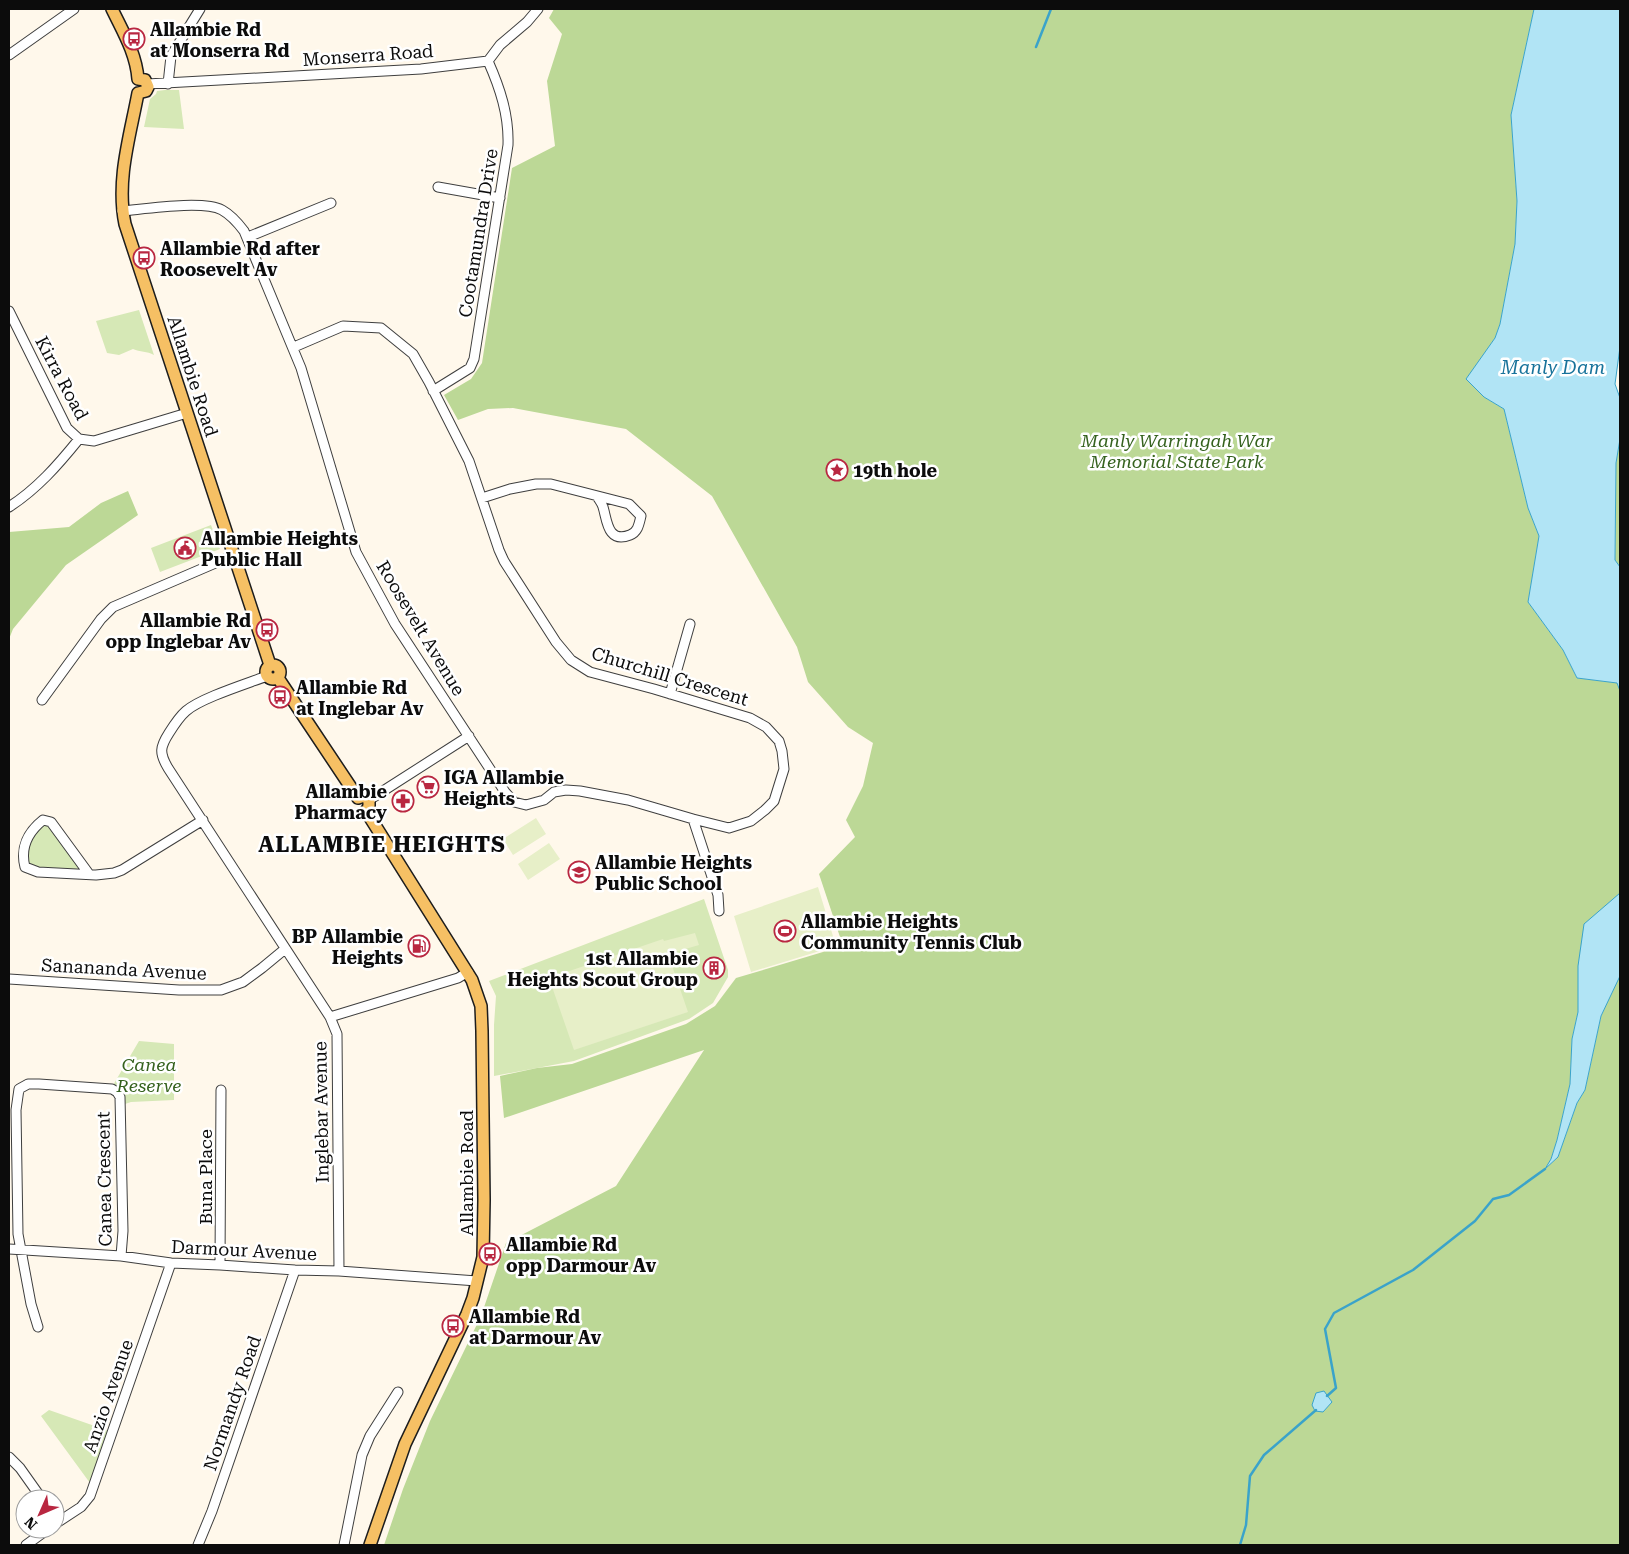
<svg xmlns="http://www.w3.org/2000/svg" width="1629" height="1554" font-family="'Roboto Serif',serif">
  <rect width="100%" height="100%" fill="#fff8eb"/>
  <path fill="#d6e8b6" d="M 165,90 L 179,90 L 184,129 L 144,127 L 150,99 L 156,94 L 157,91 Z
    M 139,310 L 154,355 C 147,351 140,352 133,349 L 119,355 L 107,353 L 96,321 Z
    M 211,525 L 220,549 L 160,572 L 151,548 Z
    M 44,823 L 48,824 L 75,862 L 78,868 L 77,870 L 34,867 L 30,865 C 23,850 33,834 44,823 Z
    M 704,899 L 728,970 L 728,977 L 713,1003 L 689,1019 L 574,1061 L 494,1076 L 494,1025 L 496,996 L 489,981 Z
    M 139,1041 L 174,1044 L 174,1100 L 131,1102 L 125,1104 L 123,1097 L 112,1087 Z
    M 49,1410 L 109,1431 L 90,1483 L 41,1416 Z"/>
  <path fill="#bcd896" d="M 554,9 L 1534,9 L 1511,115 L 1517,201 L 1515,244 L 1500,324 L 1495,338 L 1467,379 L 1484,397 L 1504,409 L 1528,508 L 1539,536 L 1528,602 L 1563,650 L 1577,678 L 1618,683 L 1620,691 L 1620,893 L 1578,966 L 1578,1012 L 1572,1039 L 1570,1084 L 1557,1140 L 1551,1159 L 1547,1167 L 1558,1157 L 1577,1103 L 1585,1090 L 1601,1016 L 1618,978 L 1620,976 L 1620,1545 L 384,1545 L 403,1489 L 430,1421 L 481,1316 L 506,1243 L 616,1186 L 704,1050 L 504,1118 L 500,1076 L 537,1068 L 572,1064 L 686,1024 L 715,1006 L 736,978 L 843,946 L 819,874 L 855,837 L 846,820 L 863,786 L 873,743 L 848,727 L 808,682 L 797,647 L 712,496 L 626,429 L 513,408 L 488,409 L 458,420 L 444,395 L 471,379 L 482,363 L 512,168 L 555,146 L 547,81 L 562,34 L 549,18 Z
    M 1620,439 L 1620,567 L 1615,560 L 1616,463 Z
    M 128,491 L 138,515 L 66,565 L 13,629 L 9,639 L 9,532 L 69,527 L 101,503 Z"/>
  <path fill="#e7efc8" d="M 536,818 L 546,834 L 513,855 L 503,839 Z
    M 549,843 L 560,859 L 528,880 L 518,864 Z
    M 818,887 L 836,946 L 751,972 L 734,916 Z
    M 695,933 L 699,945 L 668,954 L 688,1012 L 574,1050 L 549,978 L 663,939 L 664,941 Z"/>
  <path fill="#b1e4f5" stroke="#3aa3ca" d="M 1534,9 L 1620,9 L 1620,347 L 1615,384 L 1620,398 L 1620,439 L 1616,463 L 1615,560 L 1620,567 L 1620,691 L 1617,683 L 1577,678 L 1563,650 L 1528,602 L 1539,536 L 1528,508 L 1504,409 L 1484,397 L 1466,379 L 1495,338 L 1500,324 L 1515,244 L 1517,201 L 1511,115 Z
    M 1620,893 L 1620,976 L 1601,1016 L 1585,1090 L 1577,1103 L 1558,1157 L 1545,1169 L 1551,1159 L 1557,1140 L 1570,1084 L 1572,1039 L 1578,1012 L 1578,966 L 1584,924 Z
    M 1324,1391 L 1332,1402 L 1323,1412 L 1315,1411 L 1312,1405 L 1316,1393 Z"/>
  <g fill="none" stroke-linecap="round" stroke-linejoin="round">
    <path stroke="#3aa3ca" stroke-width="2.5" d="M 1036,47 L 1051,9
      M 1327,1396 L 1336,1388 L 1325,1329 L 1334,1313 L 1413,1270 L 1475,1221 L 1493,1199 L 1509,1195 L 1545,1169
      M 1240,1545 L 1246,1525 L 1250,1476 L 1264,1455 L 1316,1410"/>
    <g stroke="#3f3f3f" stroke-width="11">
      <path id="minor" d="M 9,55 L 74,9
        M 147,84 L 421,69 L 488,61 L 500,45 L 527,22 L 538,9
        M 168,84 L 171,56 L 200,9
        M 438,187 L 500,198
        M 122,211 C 145,209 203,200 222,210 C 231,215 238,223 244,231 L 301,368 L 356,552 L 395,624 L 505,792 L 514,802 L 526,805 L 544,800 L 554,792 L 566,790 L 580,791 L 628,800 L 693,819 L 718,895 L 719,911
        M 248,237 L 331,203
        M 9,311 L 67,428 L 79,439 L 94,441 L 187,413
        M 294,347 L 343,326 L 381,328 L 413,354 L 429,382 L 469,461 L 499,550 L 504,561 L 556,642 L 571,660 L 590,672 L 654,689 L 750,718 L 766,727 L 779,741 L 782,751 L 784,769 L 774,801 L 765,810 L 751,821 L 729,828 L 693,819
        M 433,391 L 470,368 L 474,359 L 508,145 C 509,115 500,88 488,61
        M 482,498 L 510,489 L 536,484 L 551,484 L 629,504 L 641,516 C 639,524 638,532 630,535 C 607,544 607,519 603,507 C 602,503 599,500 597,496
        M 9,507 C 37,489 58,465 79,439
        M 267,676 C 246,684 201,698 186,711 C 179,717 174,725 169,733 C 160,747 159,753 168,768 L 330,1017 L 337,1034 L 339,1271
        M 670,694 L 690,624
        M 42,700 L 101,619 L 113,607 L 234,555
        M 369,800 L 469,736
        M 89,874 L 51,822 L 43,820 C 28,832 20,848 25,867 L 38,872 L 96,875 L 114,873 L 122,870 L 203,820
        M 9,979 L 179,990 L 221,990 L 243,982 L 262,968 L 285,949
        M 330,1017 L 458,978 L 468,972
        M 9,1249 L 121,1256 L 171,1263 L 220,1265 L 295,1270 L 339,1271 L 477,1281
        M 220,1265 L 221,1090
        M 38,1327 L 31,1304 L 18,1234 L 16,1110 L 19,1089 L 28,1084 L 39,1084 L 112,1089 L 117,1092 L 120,1097 L 123,1231 L 121,1256
        M 9,1457 L 20,1468 L 42,1499
        M 55,1524 L 81,1507 L 90,1496 L 171,1263
        M 26,1545 L 48,1529
        M 198,1545 L 212,1511 L 295,1270
        M 344,1545 L 362,1455 L 370,1436 L 398,1392"/>
    </g>
    <g stroke="#1d1d1d" stroke-width="14">
      <path id="major" d="M 112,9 C 123,32 136,53 138,79
        M 138,79 L 145,80 L 148,87 L 146,91 L 138,93
        M 138,93 C 130,136 116,180 125,224 L 270,665
        M266 672a7 7 0 1 1 14 0a7 7 0 1 1-14 0Z
        M 278,678 L 358,798
        M 358,798 L 364,796 L 369,800 L 369,807 L 366,811
        M 366,811 L 472,980 L 481,1006 L 482,1031 L 484,1200 L 483,1257 L 473,1298 L 467,1314 L 405,1444 L 370,1545"/>
    </g>
    <use href="#minor" stroke="#fff" stroke-width="9"/>
    <use href="#major" stroke="#f6c064" stroke-width="11"/>
  </g>
  <defs>
    <g id="bus-ring" transform="scale(1.125)"><circle r="9.5" fill="#fff" stroke="#b92741" stroke-width="1.5"/><path d="M-5-6H5V4H4V6H2V4H-2V6H-4V4H-5ZM-3.5-4V0h7V-4ZM-3.5 1.2v1.5H-2V1.2ZM2 1.2v1.5H3.5V1.2Z" fill="#b92741"/></g>
    <g id="sight-ring" transform="scale(1.125)"><circle r="9.5" fill="#fff" stroke="#b92741" stroke-width="1.5"/><path d="M0-6L1.8-2.2L6-1.7L2.9 1.2L3.7 5.4L0 3.3L-3.7 5.4L-2.9 1.2L-6-1.7L-1.8-2.2Z" fill="#b92741"/></g>
    <g id="civic-ring" transform="scale(1.125)"><circle r="9.5" fill="#fff" stroke="#b92741" stroke-width="1.5"/><path d="M-.6-6.5H3V-4.5H.6V-3L4-1V1h2V6H-6V1h2V-1L-.6-3ZM-1.2 2.5V6h2.4V2.5Z" fill="#b92741"/></g>
    <g id="supermarket-ring" transform="scale(1.125)"><circle r="9.5" fill="#fff" stroke="#b92741" stroke-width="1.5"/><path d="M-6-5.5h2.5l.6 2H6L4.5 2H-2.5L-4.4-4H-6ZM-1.5 3.2a1.3 1.3 0 1 0 .1 0ZM3 3.2a1.3 1.3 0 1 0 .1 0Z" fill="#b92741"/></g>
    <g id="pharmacy-ring" transform="scale(1.125)"><circle r="9.5" fill="#fff" stroke="#b92741" stroke-width="1.5"/><path d="M-2-6h4v4h4v4h-4v4h-4v-4h-4v-4h4Z" fill="#b92741"/></g>
    <g id="school-ring" transform="scale(1.125)"><circle r="9.5" fill="#fff" stroke="#b92741" stroke-width="1.5"/><path d="M0-5L7-2L0 1L-7-2ZM-4 1L0 2.5L4 1V4Q0 6-4 4Z" fill="#b92741"/></g>
    <g id="stadium-ring" transform="scale(1.125)"><circle r="9.5" fill="#fff" stroke="#b92741" stroke-width="1.5"/><path d="M0-5a6.5 5 0 1 0 0 10a6.5 5 0 1 0 0-10ZM-3.5-1.8h7v3.6h-7Z" fill="#b92741"/></g>
    <g id="fuel-ring" transform="scale(1.125)"><circle r="9.5" fill="#fff" stroke="#b92741" stroke-width="1.5"/><path d="M-5.5-6h7V0h2V4h1.3V-2.5L3-4.5l.8-.8L6-3V5H2.5V1h-1V6h-7ZM-4.2-4.7v3.2H.2V-4.7Z" fill="#b92741"/></g>
    <g id="building-ring" transform="scale(1.125)"><circle r="9.5" fill="#fff" stroke="#b92741" stroke-width="1.5"/><path d="M-4-6H4V6H1V3H-1V6H-4ZM-2.5-4.3h1.7v1.8h-1.7ZM.8-4.3h1.7v1.8H.8ZM-2.5-1h1.7V.8h-1.7ZM.8-1h1.7V.8H.8Z" fill="#b92741"/></g>
  </defs>
  <g fill-rule="evenodd">
    <use href="#bus-ring" x="134" y="39"/>
    <use href="#bus-ring" x="144" y="258"/>
    <use href="#sight-ring" x="837" y="470"/>
    <use href="#civic-ring" x="185" y="548"/>
    <use href="#bus-ring" x="267" y="630"/>
    <use href="#bus-ring" x="280" y="697"/>
    <use href="#supermarket-ring" x="428" y="787"/>
    <use href="#pharmacy-ring" x="403" y="801"/>
    <use href="#school-ring" x="579" y="872"/>
    <use href="#stadium-ring" x="785" y="931"/>
    <use href="#fuel-ring" x="419" y="946"/>
    <use href="#building-ring" x="714" y="968"/>
    <use href="#bus-ring" x="490" y="1254"/>
    <use href="#bus-ring" x="453" y="1326"/>
  </g>
  <g text-anchor="middle" dominant-baseline="central" stroke-width="5" stroke-linejoin="round" paint-order="stroke">
    <g font-size="18" font-weight="bold" fill="#0c0c0c" stroke="#fff" text-anchor="start">
      <text x="150" y="29">Allambie Rd<tspan x="150" dy="21">at Monserra Rd</tspan></text>
      <text x="160" y="248">Allambie Rd after<tspan x="160" dy="21">Roosevelt Av</tspan></text>
      <text x="853" y="470">19th hole</text>
      <text x="201" y="538">Allambie Heights<tspan x="201" dy="21">Public Hall</tspan></text>
      <text x="251" y="620" text-anchor="end">Allambie Rd<tspan x="251" dy="21">opp Inglebar Av</tspan></text>
      <text x="296" y="687">Allambie Rd<tspan x="296" dy="21">at Inglebar Av</tspan></text>
      <text x="444" y="777">IGA Allambie<tspan x="444" dy="21">Heights</tspan></text>
      <text x="387" y="791" text-anchor="end">Allambie<tspan x="387" dy="21">Pharmacy</tspan></text>
      <text x="595" y="862">Allambie Heights<tspan x="595" dy="21">Public School</tspan></text>
      <text x="801" y="921">Allambie Heights<tspan x="801" dy="21">Community Tennis Club</tspan></text>
      <text x="403" y="936" text-anchor="end">BP Allambie<tspan x="403" dy="21">Heights</tspan></text>
      <text x="698" y="958" text-anchor="end">1st Allambie<tspan x="698" dy="21">Heights Scout Group</tspan></text>
      <text x="506" y="1244">Allambie Rd<tspan x="506" dy="21">opp Darmour Av</tspan></text>
      <text x="469" y="1316">Allambie Rd<tspan x="469" dy="21">at Darmour Av</tspan></text>
    </g>
    <g font-size="18" fill="#0c0c0c" stroke="#fff">
      <text transform="translate(368 55) rotate(-4)">Monserra Road</text>
      <text transform="translate(478 233) rotate(-81)">Cootamundra Drive</text>
      <text transform="translate(193 376) rotate(72)">Allambie Road</text>
      <text transform="translate(62 378) rotate(62)">Kirra Road</text>
      <text transform="translate(421 628) rotate(59)">Roosevelt Avenue</text>
      <text transform="translate(670 676) rotate(17)">Churchill Crescent</text>
      <text transform="translate(124 969) rotate(3)">Sanananda Avenue</text>
      <text transform="translate(321 1112) rotate(-91)">Inglebar Avenue</text>
      <text transform="translate(466 1173) rotate(-90)">Allambie Road</text>
      <text transform="translate(205 1177) rotate(-90)">Buna Place</text>
      <text transform="translate(104 1179) rotate(-91)">Canea Crescent</text>
      <text transform="translate(244 1250) rotate(3)">Darmour Avenue</text>
      <text transform="translate(108 1396) rotate(-71)">Anzio Avenue</text>
      <text transform="translate(232 1403) rotate(-71)">Normandy Road</text>
    </g>
    <g font-size="18" font-style="italic" fill="#35621e" stroke="#fff">
      <text x="1177" y="440">Manly Warringah War<tspan x="1177" dy="21">Memorial State Park</tspan></text>
      <text x="149" y="1064">Canea<tspan x="149" dy="21">Reserve</tspan></text>
    </g>
    <g font-size="19" font-style="italic" fill="#18739b" stroke="#fff">
      <text x="1553" y="367">Manly Dam</text>
    </g>
    <g font-size="22" font-weight="bold" letter-spacing="1" fill="#0c0c0c" stroke="#fff">
      <text x="382" y="844">ALLAMBIE HEIGHTS</text>
    </g>
  </g>
  <rect width="1629" height="1554" fill="none" stroke="#0c0c0c" stroke-width="20"/>
  <g transform="translate(40 1514) rotate(225)"><circle r="24" fill="#ffffff" stroke="#9e9e9e"/>
  <path d="M0-4L9 19L0 12L-9 19Z" fill="#b92741"/>
  <text y="-8" font-size="14" font-weight="bold" text-anchor="middle" fill="#0c0c0c">N</text>
  </g>
</svg>
